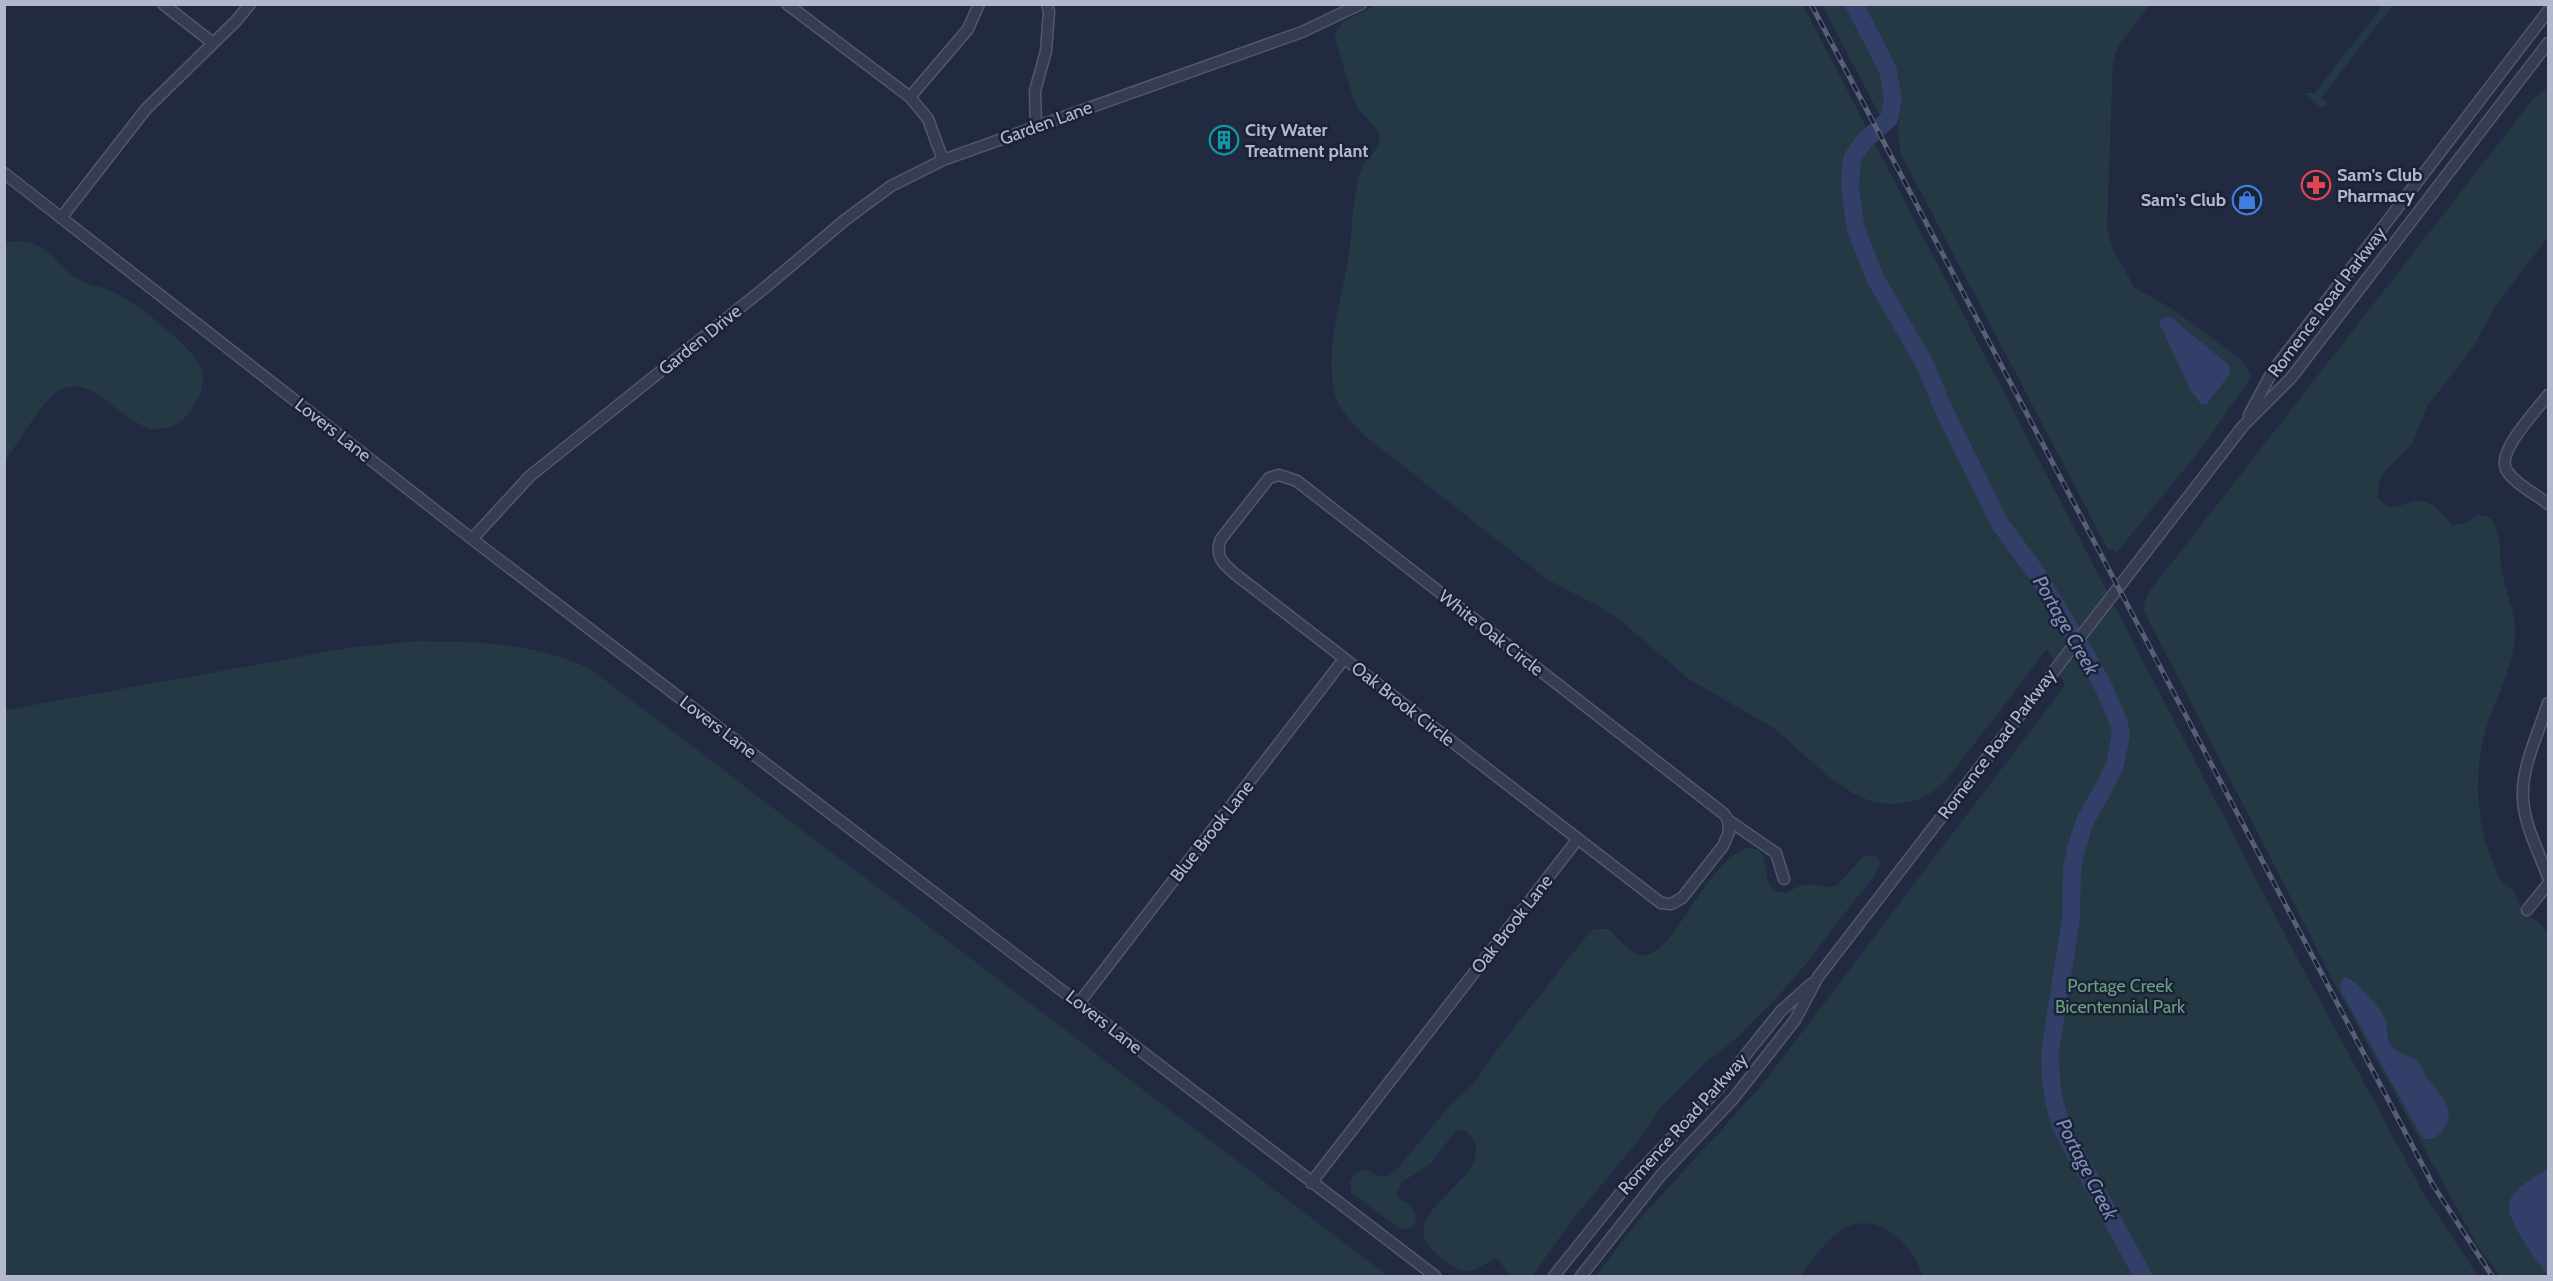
<svg xmlns="http://www.w3.org/2000/svg" width="2553" height="1281" font-family="Cabin,sans-serif">
  <rect width="100%" height="100%" fill="#222a42"/>
  <path fill="#243943" d="M 1376,5 L 1803,5 L 2294,952 L 2426,1198 L 2478,1276 L 1923,1276 C 1914,1247 1879,1210 1845,1228 C 1826,1238 1813,1261 1800,1276 L 1596,1276 L 1638,1221 L 1762,1085 L 2065,685 L 2047,649 L 1948,778 L 1934,791 L 1918,800 L 1897,804 L 1875,803 L 1854,794 L 1829,777 L 1775,729 L 1689,679 L 1623,623 L 1599,606 L 1548,580 L 1365,436 C 1353,423 1338,410 1334,391 C 1325,345 1342,300 1349,255 C 1352,231 1352,205 1358,181 C 1359,177 1360,172 1362,168 C 1367,157 1381,150 1379,137 C 1378,125 1361,115 1355,104 L 1334,35 L 1343,22 Z
    M 1822,5 L 1848,5 C 1860,34 1900,83 1885,116 L 1879,114 Z
    M 1864,5 L 2150,5 L 2118,46 L 2113,61 L 2107,228 L 2113,250 L 2135,288 L 2171,308 L 2242,360 L 2250,372 L 2250,379 L 2200,450 L 2117,552 L 2108,549 L 2104,542 L 1902,156 C 1893,130 1904,103 1898,77 C 1891,51 1875,28 1864,5 Z
    M 2383,5 L 2393,5 L 2320,99 L 2326,101 L 2327,104 L 2321,108 L 2304,93 L 2315,93 Z
    M 2548,87 L 2548,237 L 2493,310 L 2474,346 L 2428,405 L 2412,444 L 2386,470 L 2380,480 L 2377,497 L 2387,506 C 2403,510 2414,494 2430,504 C 2439,509 2444,518 2452,525 L 2464,524 L 2478,515 L 2491,518 C 2502,535 2499,552 2502,571 C 2505,591 2516,612 2515,633 C 2514,661 2502,686 2492,711 C 2471,765 2474,823 2498,875 L 2502,882 L 2513,890 L 2522,911 L 2542,925 L 2548,935 L 2548,1276 L 2500,1276 L 2478,1247 L 2339,992 L 2144,611 L 2145,601 L 2149,592 L 2534,98 Z
    M 21,241 C 27,242 33,243 38,246 C 55,254 64,272 80,280 C 91,286 103,287 114,292 C 134,301 202,353 203,374 C 204,390 197,403 187,415 C 182,422 177,424 169,427 C 129,442 101,370 60,390 C 45,397 16,446 5,461 L 5,242 Z
    M 417,641 C 479,642 536,642 592,670 L 1388,1276 L 5,1276 L 5,710 L 348,648 Z
    M 1747,848 C 1775,846 1758,881 1776,891 C 1785,897 1794,887 1803,885 C 1814,882 1825,889 1836,886 L 1864,856 L 1877,856 L 1880,863 L 1876,873 L 1805,965 L 1779,995 L 1739,1036 L 1704,1064 L 1661,1107 L 1639,1140 L 1576,1215 L 1532,1276 L 1510,1276 L 1498,1259 C 1487,1260 1480,1270 1469,1271 C 1457,1272 1446,1261 1437,1254 C 1390,1217 1479,1186 1476,1149 C 1475,1141 1471,1134 1464,1130 L 1455,1132 L 1430,1164 L 1401,1183 L 1397,1193 L 1399,1198 L 1411,1206 L 1416,1215 L 1415,1224 C 1409,1229 1406,1230 1399,1228 L 1351,1192 L 1350,1181 L 1357,1172 L 1367,1170 L 1378,1176 L 1386,1177 L 1398,1168 L 1451,1104 L 1475,1082 L 1495,1052 L 1588,934 L 1595,929 L 1608,929 C 1618,937 1627,952 1640,955 C 1672,962 1704,862 1747,848 Z"/>
  <path fill="#323f68" d="M 2169,316 L 2228,364 L 2230,369 L 2229,375 L 2207,404 L 2201,404 L 2191,391 L 2162,329 L 2159,323 L 2161,319 Z
    M 2345,977 C 2354,978 2382,1009 2385,1019 C 2389,1028 2385,1037 2391,1045 C 2400,1056 2412,1055 2418,1062 C 2422,1066 2424,1073 2427,1078 C 2445,1099 2462,1116 2434,1139 L 2424,1139 L 2420,1134 L 2342,993 L 2340,984 Z
    M 2548,1168 L 2548,1276 C 2537,1260 2500,1215 2511,1198 C 2519,1185 2537,1176 2548,1168 Z"/>
  <g fill="none" stroke-linecap="round" stroke-linejoin="round">
    <path stroke="#323f68" stroke-width="18" d="M 1854,4 L 1882,58 L 1888,71 L 1893,98 L 1889,119 L 1864,141 L 1853,157 L 1851,167 L 1850,189 L 1856,229 L 1875,278 L 1926,366 L 1941,404 L 2000,524 L 2035,571 L 2091,664 L 2104,688 L 2119,723 L 2121,735 L 2115,764 L 2106,784 L 2085,821 L 2076,849 L 2072,869 L 2071,919 L 2050,1052 L 2051,1082 L 2055,1105 L 2062,1128 L 2143,1276"/>
    <g stroke="#51586c" stroke-width="13">
      <path id="minor" d="M 163,4 L 213,43
        M 787,4 L 910,97 L 928,119 L 943,160
        M 910,97 L 968,29 L 979,4
        M 1036,126 L 1035,91 L 1046,51 L 1049,12 L 1047,4
        M 4,173 L 472,539 L 1435,1276
        M 61,218 L 146,109 L 236,21 L 250,4
        M 2548,395 C 2537,410 2497,451 2506,469 C 2513,483 2536,494 2548,504
        M 2249,415 L 2272,372 L 2548,11
        M 472,539 L 530,476 L 767,286 L 845,220 L 891,186 L 943,160 L 1302,32 L 1361,4
        M 2548,703 C 2539,732 2521,767 2523,798 C 2524,825 2539,852 2548,877
        M 1728,820 L 1729,832 L 1723,846 L 1682,898 L 1671,904 L 1661,903 L 1235,574 C 1223,564 1214,555 1221,539 L 1269,478 L 1279,475 L 1297,481 L 1724,814 L 1728,820 L 1776,853 L 1784,879
        M 2527,910 L 2548,884
        M 1079,1003 L 1344,659
        M 1311,1183 L 1577,840
        M 1554,1276 L 1627,1185 L 1719,1088 L 1781,1011 L 1811,984
        M 1581,1276 L 1661,1175 L 1733,1099 L 1795,1020 L 1818,977 L 2243,426 L 2291,378 L 2548,43"/>
    </g>
    <use href="#minor" stroke="#373d51" stroke-width="10"/>
    <g stroke="#586079" stroke-width="5">
      <path id="rail" d="M 1811,4 L 2433,1185 L 2492,1276"/>
    </g>
    <use href="#rail" stroke="#1b2236" stroke-width="3" stroke-dasharray="9" stroke-linecap="butt"/>
  </g>
  <defs>
    <g id="building-ring" transform="scale(1.5)"><circle r="9.5" fill="#1b2236" stroke="#0f9aa8" stroke-width="1.5"/><path d="M-4-6H4V6H1V3H-1V6H-4ZM-2.5-4.3h1.7v1.8h-1.7ZM.8-4.3h1.7v1.8H.8ZM-2.5-1h1.7V.8h-1.7ZM.8-1h1.7V.8H.8Z" fill="#0f9aa8"/></g>
    <g id="pharmacy-ring" transform="scale(1.5)"><circle r="9.5" fill="#1b2236" stroke="#e0444e" stroke-width="1.5"/><path d="M-2-6h4v4h4v4h-4v4h-4v-4h-4v-4h4Z" fill="#e0444e"/></g>
    <g id="shop-ring" transform="scale(1.5)"><circle r="9.5" fill="#1b2236" stroke="#3f7fe0" stroke-width="1.5"/><path d="M-5-2.5h2.3a2.7 3.5 0 0 1 5.4 0H5L5.5 6h-11ZM-1.5-2.5h3a1.5 2.3 0 0 0-3 0Z" fill="#3f7fe0"/></g>
  </defs>
  <g fill-rule="evenodd">
    <use href="#building-ring" x="1224" y="140"/>
    <use href="#pharmacy-ring" x="2316" y="185"/>
    <use href="#shop-ring" x="2247" y="200"/>
  </g>
  <g text-anchor="middle" dominant-baseline="central" stroke-width="5" stroke-linejoin="round" paint-order="stroke">
    <g font-size="18" fill="#b3b8cc" stroke="#1b2236">
      <text transform="translate(1046 123) rotate(-20)">Garden Lane</text>
      <text transform="translate(2327 302) rotate(-53)">Romence Road Parkway</text>
      <text transform="translate(700 340) rotate(-39)">Garden Drive</text>
      <text transform="translate(333 430) rotate(38)">Lovers Lane</text>
      <text transform="translate(1491 633) rotate(38)">White Oak Circle</text>
      <text transform="translate(1403 704) rotate(38)">Oak Brook Circle</text>
      <text transform="translate(718 727) rotate(37)">Lovers Lane</text>
      <text transform="translate(1997 744) rotate(-53)">Romence Road Parkway</text>
      <text transform="translate(1212 831) rotate(-52)">Blue Brook Lane</text>
      <text transform="translate(1512 924) rotate(-52)">Oak Brook Lane</text>
      <text transform="translate(1104 1022) rotate(38)">Lovers Lane</text>
      <text transform="translate(1683 1124) rotate(-48)">Romence Road Parkway</text>
    </g>
    <g font-size="18" font-weight="bold" fill="#b3b8cc" stroke="#1b2236" text-anchor="start">
      <text x="1245" y="130">City Water<tspan x="1245" dy="21">Treatment plant</tspan></text>
      <text x="2337" y="175">Sam's Club<tspan x="2337" dy="21">Pharmacy</tspan></text>
      <text x="2226" y="200" text-anchor="end">Sam's Club</text>
    </g>
    <g font-size="18" fill="#689f7f" stroke="#1b2236">
      <text x="2120" y="986">Portage Creek<tspan x="2120" dy="21">Bicentennial Park</tspan></text>
    </g>
    <g font-size="20" font-style="italic" fill="#7f8dba" stroke="#1b2236">
      <text transform="translate(2066 625) rotate(60)">Portage Creek</text>
      <text transform="translate(2087 1169) rotate(63)">Portage Creek</text>
    </g>
  </g>
  <rect width="2553" height="1281" fill="none" stroke="#b3b8cc" stroke-width="12"/>
</svg>
